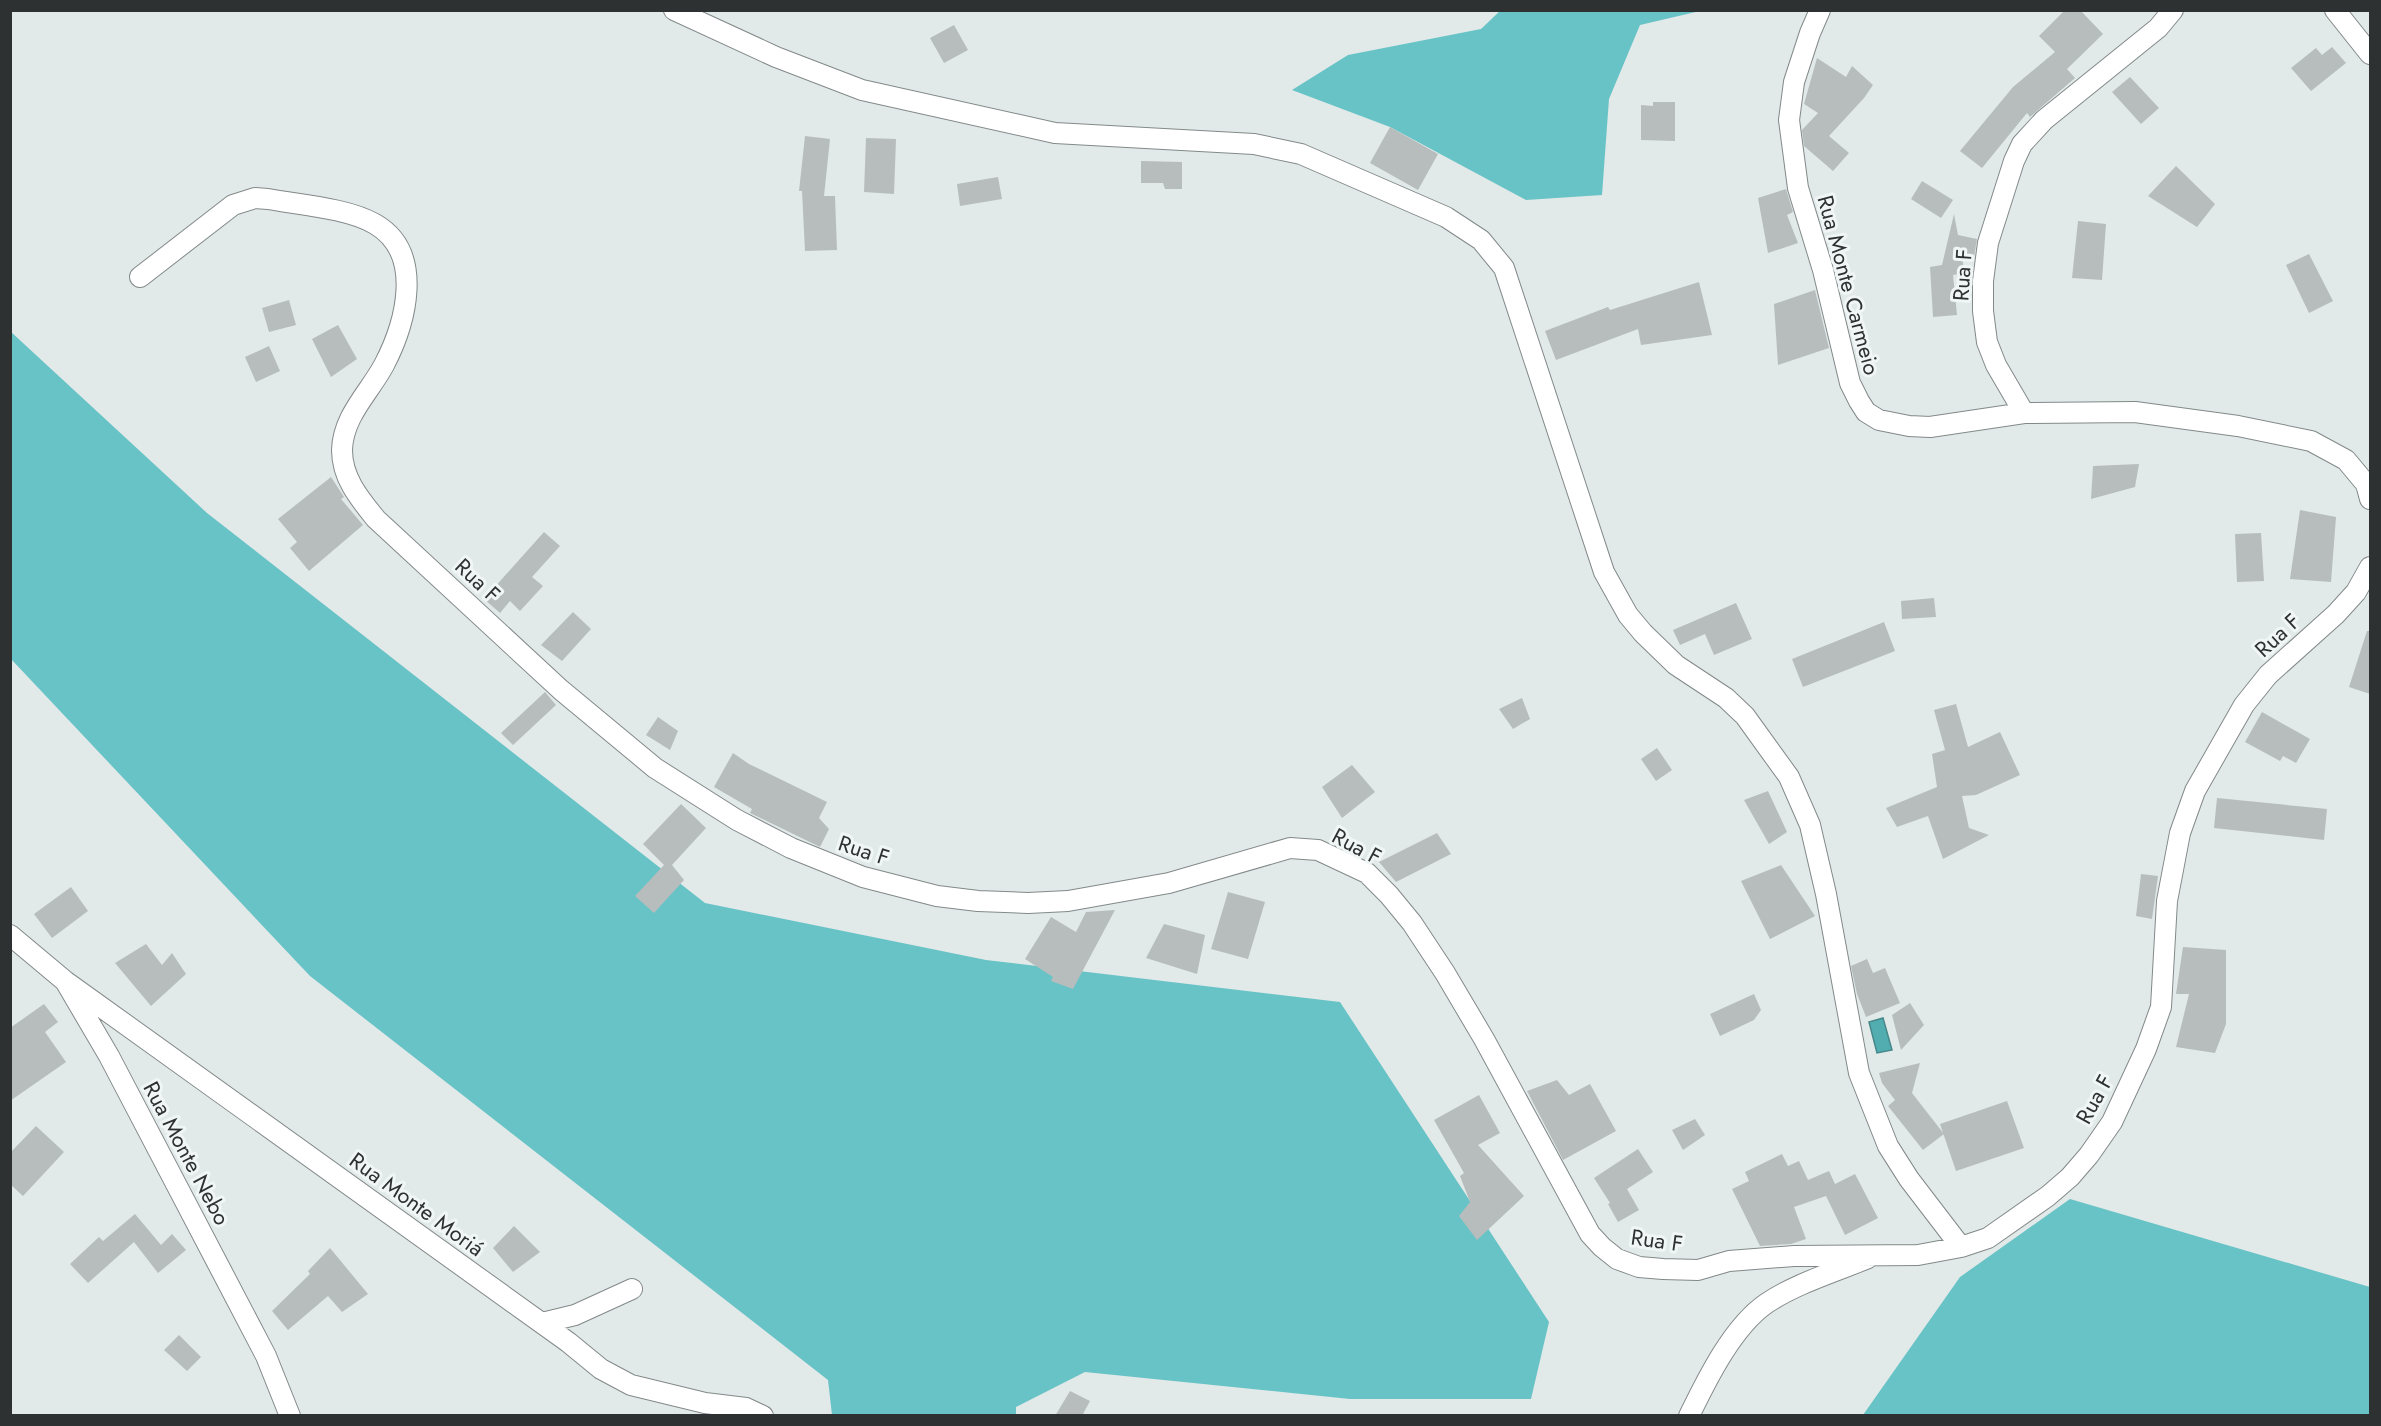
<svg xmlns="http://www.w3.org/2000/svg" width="2381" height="1426" font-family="Jost,sans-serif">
  <rect width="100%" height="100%" fill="#e2e9e9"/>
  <path fill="#68c3c6" d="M 1501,10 L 1700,11 L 1640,25 L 1609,99 L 1602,195 L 1526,200 L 1390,127 L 1292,90 L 1348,55 L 1481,29 Z
    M 10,331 L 207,513 L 705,903 L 986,960 L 1340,1002 L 1549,1322 L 1531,1399 L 1350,1399 L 1085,1372 L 1016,1407 L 1016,1415 L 832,1415 L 828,1380 L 310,976 L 11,659 Z
    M 2070,1199 L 2370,1287 L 2370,1415 L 1863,1415 L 1960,1277 Z"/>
  <path fill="#51adb0" stroke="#46888a" stroke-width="1.5" d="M 1883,1018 L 1892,1050 L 1877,1053 L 1869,1022 Z"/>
  <path fill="#b7bdbd" d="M 2065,10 L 2080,10 L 2103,34 L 2067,69 L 2075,78 L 2030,117 L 2027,113 L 1982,168 L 1960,151 L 2013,87 L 2055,52 L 2039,36 Z
    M 954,25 L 968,50 L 944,63 L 930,38 Z
    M 2332,47 L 2346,63 L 2311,91 L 2291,68 L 2316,48 L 2322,55 Z
    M 1817,58 L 1846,77 L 1852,66 L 1873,85 L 1864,98 L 1829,136 L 1849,153 L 1833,171 L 1804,146 L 1802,130 L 1818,113 L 1804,104 Z
    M 2130,77 L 2159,108 L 2141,124 L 2112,92 Z
    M 1653,102 L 1675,102 L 1675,141 L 1641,140 L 1641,105 L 1653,106 Z
    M 1390,127 L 1438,154 L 1418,190 L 1370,163 Z
    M 805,136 L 830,139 L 824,196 L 835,196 L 837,250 L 805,251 L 802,191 L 799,191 Z
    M 866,138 L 896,139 L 894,194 L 864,192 Z
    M 1141,161 L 1182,162 L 1182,189 L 1165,189 L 1163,183 L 1141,183 Z
    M 2176,166 L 2215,204 L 2197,227 L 2148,196 Z
    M 998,177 L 1002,199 L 960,206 L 957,184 Z
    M 1922,181 L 1953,200 L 1941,218 L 1911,199 Z
    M 1786,189 L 1793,212 L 1787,215 L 1798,243 L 1768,253 L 1758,198 Z
    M 1954,214 L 1958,235 L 1977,239 L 1974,257 L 1961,254 L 1965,273 L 1953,275 L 1957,315 L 1933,317 L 1930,267 L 1942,265 Z
    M 2078,221 L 2106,224 L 2102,280 L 2072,278 Z
    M 2309,254 L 2333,301 L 2309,313 L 2286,265 Z
    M 1699,282 L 1712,335 L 1641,345 L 1638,329 L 1556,360 L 1545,331 L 1608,307 L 1610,310 Z
    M 1815,290 L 1829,348 L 1778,365 L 1774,304 Z
    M 289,300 L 296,325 L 269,332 L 262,308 Z
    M 338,325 L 357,359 L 331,377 L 312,339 Z
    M 269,346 L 280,371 L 256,382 L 245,357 Z
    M 2139,464 L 2135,487 L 2091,499 L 2093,466 Z
    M 331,477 L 344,497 L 341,499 L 363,525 L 309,571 L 290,548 L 297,542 L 278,519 Z
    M 2300,510 L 2336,517 L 2331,582 L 2290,579 Z
    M 544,532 L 560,546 L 532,577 L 543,586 L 520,611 L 510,601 L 500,613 L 484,599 Z
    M 2261,533 L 2264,581 L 2237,582 L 2235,534 Z
    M 1934,598 L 1936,617 L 1902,619 L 1901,601 Z
    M 1736,603 L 1752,639 L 1714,655 L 1705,634 L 1680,645 L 1673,630 Z
    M 573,612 L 591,629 L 562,661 L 541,645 Z
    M 1884,622 L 1895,651 L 1803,687 L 1792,659 Z
    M 2367,631 L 2370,631 L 2370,694 L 2349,687 Z
    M 545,692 L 556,705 L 513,745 L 501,733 Z
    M 1522,698 L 1530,719 L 1513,729 L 1499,709 Z
    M 1956,704 L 1968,747 L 2000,732 L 2020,775 L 1976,795 L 1962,796 L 1969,828 L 1989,835 L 1943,859 L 1928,816 L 1897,827 L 1886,808 L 1937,787 L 1932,754 L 1945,750 L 1934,710 Z
    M 2262,712 L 2310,739 L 2296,763 L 2283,756 L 2280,761 L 2245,742 Z
    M 658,717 L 678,731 L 670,750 L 646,735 Z
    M 1657,748 L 1672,770 L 1656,781 L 1641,759 Z
    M 733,753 L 749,764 L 827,802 L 819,818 L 829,829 L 820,847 L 750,813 L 752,809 L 714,787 Z
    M 1352,765 L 1375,792 L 1342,818 L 1322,787 Z
    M 1768,791 L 1787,832 L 1769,844 L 1744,800 Z
    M 2217,798 L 2327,809 L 2324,840 L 2214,828 Z
    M 681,804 L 706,828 L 672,865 L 684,880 L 654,913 L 635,896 L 664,865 L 643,844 Z
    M 1437,833 L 1451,854 L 1396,882 L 1379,862 Z
    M 1781,865 L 1815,916 L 1770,939 L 1741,881 Z
    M 2141,874 L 2158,876 L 2152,919 L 2136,916 Z
    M 71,887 L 88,911 L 52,938 L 34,914 Z
    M 1228,892 L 1265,902 L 1248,959 L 1211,949 Z
    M 1115,910 L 1073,989 L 1051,981 L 1053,977 L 1025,959 L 1051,917 L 1076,932 L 1086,912 Z
    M 1164,924 L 1205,935 L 1197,974 L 1146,958 Z
    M 146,944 L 162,965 L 172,953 L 186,974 L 151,1006 L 115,963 Z
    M 2183,947 L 2226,950 L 2226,1024 L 2215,1053 L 2176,1047 L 2189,994 L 2176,994 Z
    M 1867,959 L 1873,973 L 1885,968 L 1900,1003 L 1866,1017 L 1857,994 L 1851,966 Z
    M 1754,994 L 1761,1010 L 1754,1020 L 1720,1036 L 1710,1014 Z
    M 1910,1003 L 1924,1025 L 1901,1050 L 1892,1015 Z
    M 44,1004 L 58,1022 L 45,1032 L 66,1062 L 10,1101 L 10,1028 Z
    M 1920,1063 L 1912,1093 L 1944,1134 L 1923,1150 L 1888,1106 L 1895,1100 L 1882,1083 L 1879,1073 Z
    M 1557,1080 L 1569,1095 L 1590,1084 L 1616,1131 L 1563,1160 L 1527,1091 Z
    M 1479,1095 L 1500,1133 L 1478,1145 L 1524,1196 L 1477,1240 L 1459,1216 L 1470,1202 L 1460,1176 L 1464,1173 L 1434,1120 Z
    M 2007,1101 L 2024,1148 L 1956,1171 L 1940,1124 Z
    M 1695,1119 L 1705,1135 L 1683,1150 L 1672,1130 Z
    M 36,1126 L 64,1152 L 23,1196 L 10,1184 L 10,1153 Z
    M 1638,1149 L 1653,1172 L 1627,1189 L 1639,1210 L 1618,1222 L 1608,1204 L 1610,1203 L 1594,1178 Z
    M 1782,1154 L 1788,1166 L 1799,1161 L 1808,1180 L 1829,1171 L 1835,1184 L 1855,1174 L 1878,1218 L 1845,1235 L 1826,1196 L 1794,1207 L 1806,1239 L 1791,1244 L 1760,1246 L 1732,1189 L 1749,1181 L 1745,1172 Z
    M 135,1214 L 161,1245 L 172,1234 L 186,1250 L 158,1273 L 134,1242 L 88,1283 L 70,1264 L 99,1237 L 103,1241 Z
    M 514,1226 L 540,1252 L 513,1272 L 493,1248 Z
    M 330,1248 L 368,1294 L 342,1312 L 328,1296 L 288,1330 L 272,1311 L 310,1274 L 308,1271 Z
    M 179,1335 L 201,1357 L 187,1371 L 164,1350 Z
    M 1070,1391 L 1090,1401 L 1082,1416 L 1055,1416 Z"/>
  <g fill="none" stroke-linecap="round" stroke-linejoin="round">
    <g stroke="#838989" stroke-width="22">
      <path id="street" d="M 674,10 L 776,57 L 862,90 L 1055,133 L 1254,144 L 1301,154 L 1446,217 L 1481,240 L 1504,268 L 1604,572 L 1628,615 L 1643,633 L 1676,665 L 1726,698 L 1745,716 L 1789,777 L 1810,825 L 1826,894 L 1859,1073 L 1888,1146 L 1909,1179 L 1961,1247
        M 1820,10 L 1810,33 L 1794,82 L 1789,120 L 1798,188 L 1823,270 L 1850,383 L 1859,401 L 1866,412 L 1879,420 L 1909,426 L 1930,427 L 2024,413
        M 2173,10 L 2158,28 L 2044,120 L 2022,144 L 2014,161 L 1988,243 L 1983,281 L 1983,311 L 1987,342 L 1996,365 L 2024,413 L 2135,412 L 2238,426 L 2311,441 L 2346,460 L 2366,484 L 2370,499
        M 2335,10 L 2370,54
        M 140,277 L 233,205 L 255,198 L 268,199 C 300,205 347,208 375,224 C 425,253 406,323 384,365 C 369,393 343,416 342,450 C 342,478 359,498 376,519 L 561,690 L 655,768 L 737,820 L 791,848 L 863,877 L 937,896 L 978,901 L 1028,903 L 1068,901 L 1169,883 L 1290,848 L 1318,850 L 1367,873 L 1389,895 L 1412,923 L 1445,973 L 1484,1039 L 1590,1234 L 1602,1247 L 1617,1259 L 1639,1267 L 1663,1269 L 1698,1270 L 1729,1261 L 1794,1256 L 1918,1255 L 1961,1247 L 1988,1238 L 2048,1196 L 2070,1177 L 2089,1155 L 2112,1122 L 2146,1049 L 2161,1007 L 2167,901 L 2180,833 L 2195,791 L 2244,705 L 2268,675 L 2336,614 L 2356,592 L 2370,567
        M 10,935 L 65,981 L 109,1056 L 266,1356 L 290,1416
        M 65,981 L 568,1342 L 601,1369 L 631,1385 L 705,1403 L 746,1408 L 763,1416
        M 542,1323 L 575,1315 L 632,1289
        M 1689,1416 C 1707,1379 1733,1326 1767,1303 C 1797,1283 1835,1272 1868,1258"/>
    </g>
    <use href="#street" stroke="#fff" stroke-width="20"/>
  </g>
  <g text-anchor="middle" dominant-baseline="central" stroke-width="6" stroke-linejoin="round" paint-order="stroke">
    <g font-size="22" fill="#2e3131" stroke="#f0f6f6">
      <text transform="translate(1962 275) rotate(-86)">Rua F</text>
      <text transform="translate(1849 285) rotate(75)">Rua Monte Carmeio</text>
      <text transform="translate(478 580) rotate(43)">Rua F</text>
      <text transform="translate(2277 635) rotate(-43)">Rua F</text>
      <text transform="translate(1357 846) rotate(28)">Rua F</text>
      <text transform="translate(864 850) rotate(18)">Rua F</text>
      <text transform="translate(2094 1099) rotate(-61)">Rua F</text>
      <text transform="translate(187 1153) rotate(62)">Rua Monte Nebo</text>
      <text transform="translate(417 1204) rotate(36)">Rua Monte Moriá</text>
      <text transform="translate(1657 1240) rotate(8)">Rua F</text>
    </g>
  </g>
  <rect width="2381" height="1426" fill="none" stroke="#2e3131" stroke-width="24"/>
</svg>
